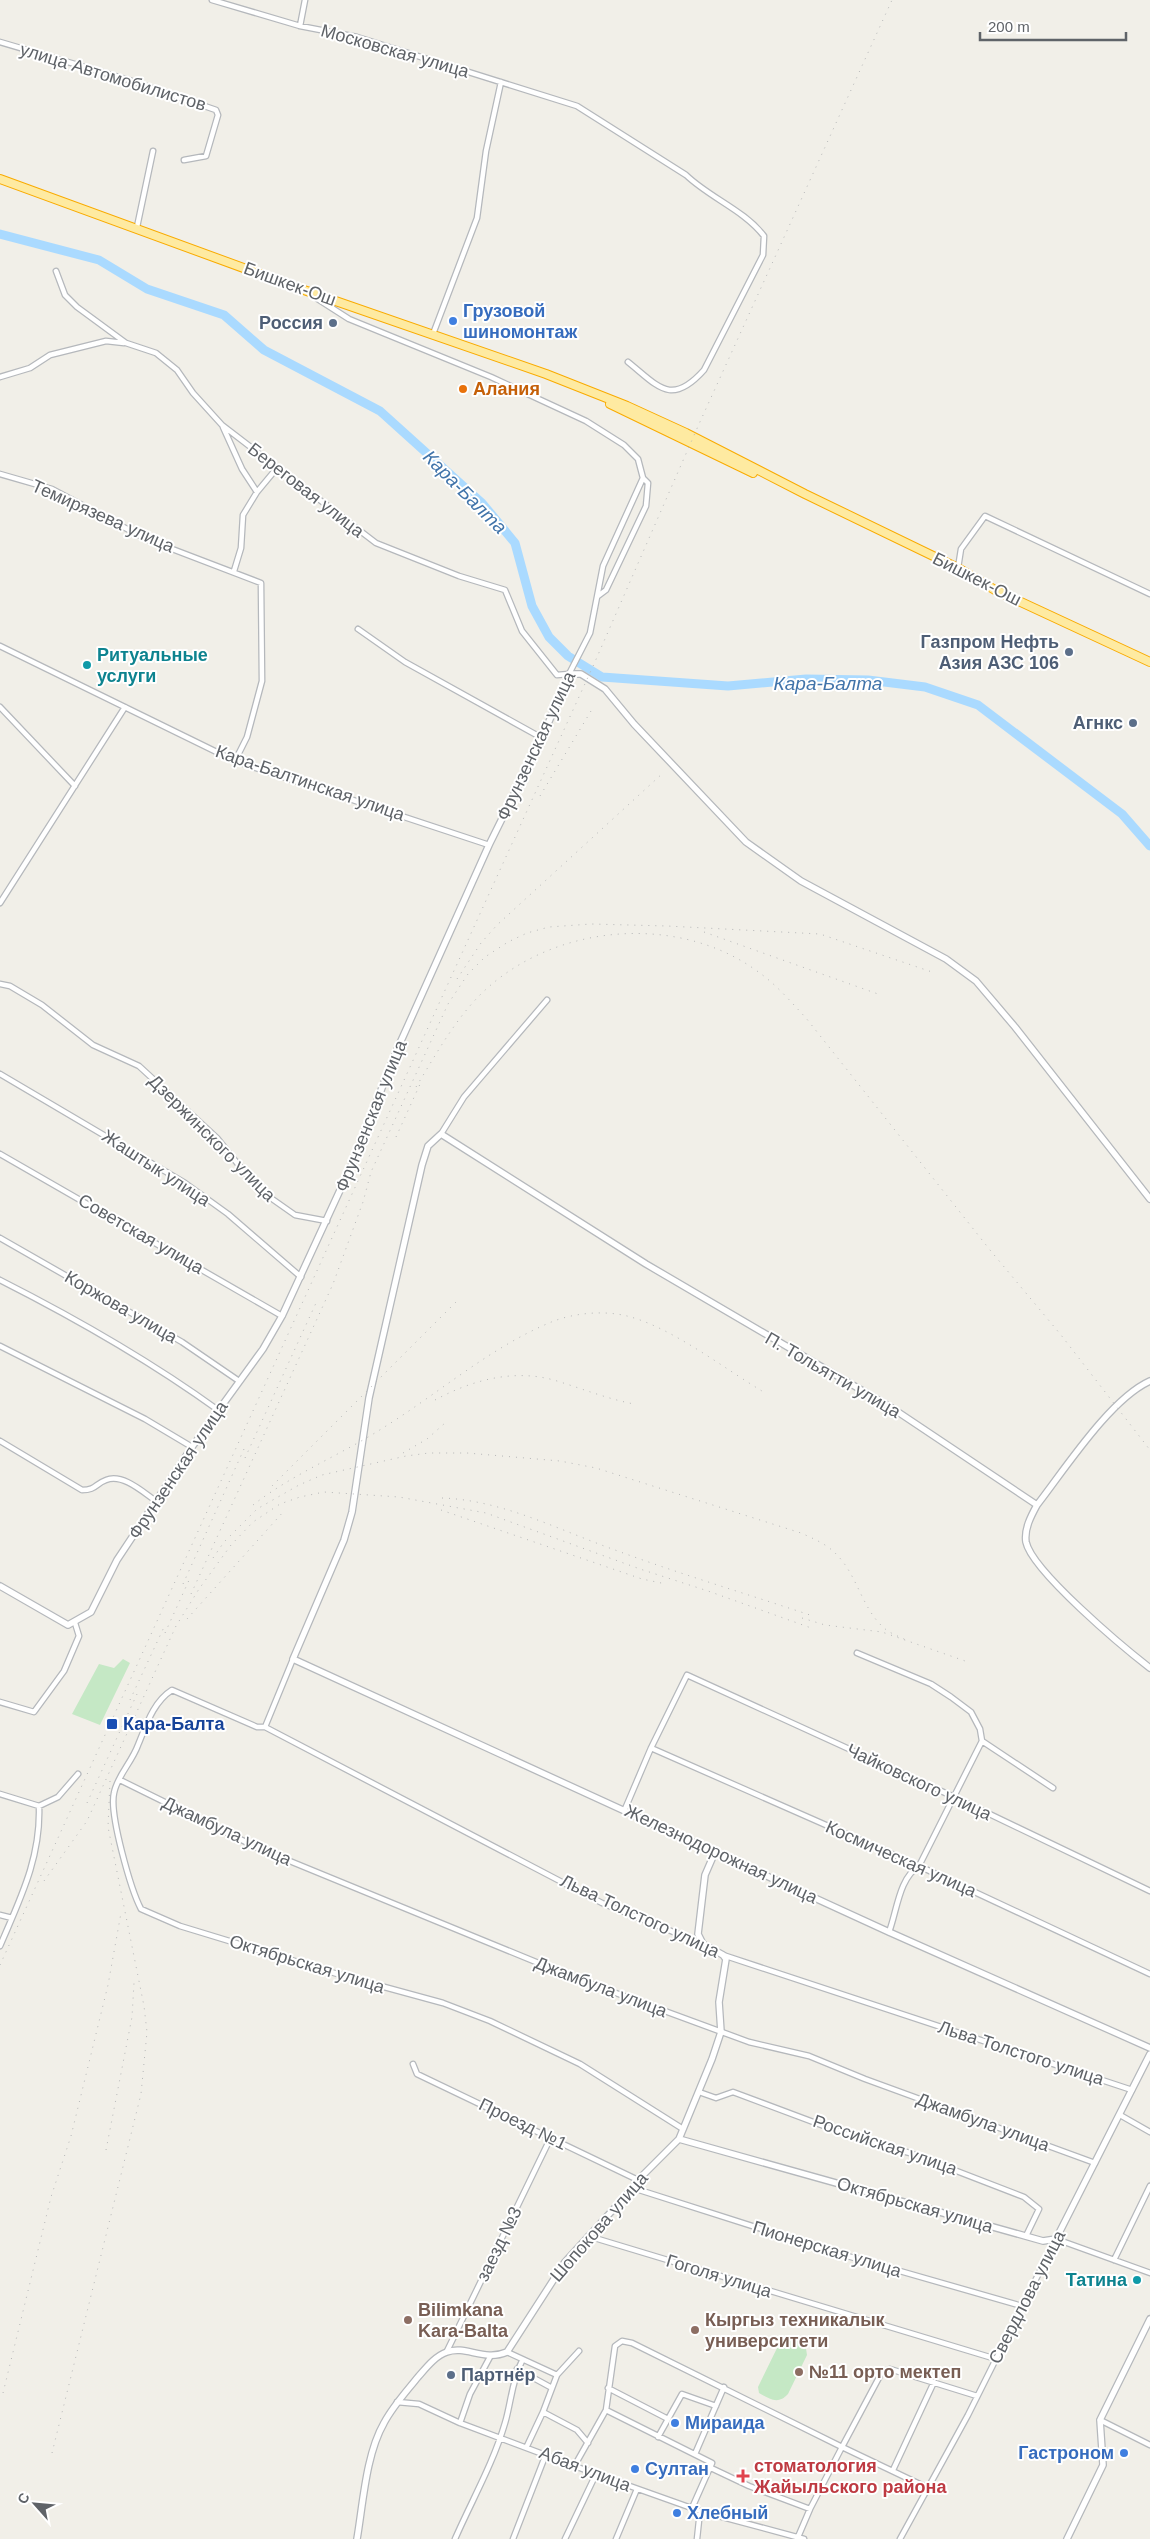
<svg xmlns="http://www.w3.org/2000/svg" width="1150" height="2539" font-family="Helvetica,sans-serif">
  <rect width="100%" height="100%" fill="#f1efe8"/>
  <path fill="#c5e8c5" d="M 123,1659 L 130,1663 L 100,1725 L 72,1714 L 99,1664 L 114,1668 Z
    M 790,2337 L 805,2342 L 807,2355 L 788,2394 C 778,2405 770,2399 759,2393 L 758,2387 L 779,2344 Z"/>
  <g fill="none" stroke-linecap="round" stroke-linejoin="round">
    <path stroke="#aadaff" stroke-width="9" d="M 0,234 L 99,260 L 147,289 L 224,315 L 264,350 L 380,411 L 482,503 L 515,543 L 532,606 L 549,637 L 568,656 L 602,677 L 728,686 L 806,679 L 868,680 L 925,687 L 978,705 L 1122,814 L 1150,846"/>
    <g stroke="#b5b8bc" stroke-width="7">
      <path id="minor" d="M 212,0 L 300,26 L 357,37 L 577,106 L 686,175 C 710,198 744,210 764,236 L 763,255 L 704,370 C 671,407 658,386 628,362
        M 300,26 L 305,0
        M 0,42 L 129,80 L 216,110 L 218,115 L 206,156 L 184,160
        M 137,227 L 153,151
        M 56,271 L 65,295 L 77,307 L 126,343 L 156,353 L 177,370 L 193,393 L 222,425 L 376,543 L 459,576 L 505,590 L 522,631 L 557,675 L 569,674 L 590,633 L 603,566 L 643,478
        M 313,296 L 349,319 L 491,377 L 586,421 L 624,445 L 638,459 L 643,478 L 648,483 L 646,506 L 606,590 L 598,596
        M 433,334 L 477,218 L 486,151 L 501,82
        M 0,377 L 30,368 L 50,355 L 106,341 L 124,343
        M 223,427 L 242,469 L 257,492
        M 0,474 L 52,489 L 146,539 L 261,583 L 262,681 L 247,737 L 235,761
        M 958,568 L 961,549 L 985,516 L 1150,594
        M 234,571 L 241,548 L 243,515 L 257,492 L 277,468
        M 358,629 L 405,662 L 542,738
        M 0,646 L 235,761 L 489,845
        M 0,707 L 75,786
        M 0,903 L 125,707
        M 0,984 L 10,986 L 42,1005 L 93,1045 L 139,1066 L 217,1138 L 258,1189 L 295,1215 L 327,1221
        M 0,1074 L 185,1183 L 228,1214 L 301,1277
        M 441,1134 L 464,1097 L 547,1000
        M 0,1154 L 282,1316
        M 0,1238 L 182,1342 L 239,1381
        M 0,1280 C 75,1318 149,1360 218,1410
        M 0,1346 L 145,1419 L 192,1447
        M 0,1441 L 82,1490 C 96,1490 95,1484 106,1480 C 123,1473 144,1493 156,1501
        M 857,1653 L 931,1684 L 951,1697 L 971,1712 L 980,1729 L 982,1741 L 1053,1788
        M 0,1702 L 34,1712 L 64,1671 L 79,1636 L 75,1623
        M 265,1727 L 293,1659
        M 651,1748 L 919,1866 L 1150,1974
        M 120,1780 L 258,1848 L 575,1978 L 749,2042 L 809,2056 L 865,2079 L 1095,2163
        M 0,1794 L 39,1806 L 58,1797 L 78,1774
        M 625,1809 L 651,1748 L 687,1675 L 952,1796 L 1150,1891
        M 0,1915 L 12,1918
        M 889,1932 C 897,1911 899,1878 919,1866 L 982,1741
        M 0,1946 C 20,1899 41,1858 39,1806
        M 723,1955 L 1132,2090
        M 413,2064 L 417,2074 L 638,2180
        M 699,2092 L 716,2098 L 733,2092 L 864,2141 L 910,2153 L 1024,2197 L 1039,2209 L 1026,2236
        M 1120,2115 L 1150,2132
        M 683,2129 L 580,2064 L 490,2021 L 443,2003 L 344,1976 L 180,1926 L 141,1909 C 131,1890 109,1814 114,1793 C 117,1776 132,1762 138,1745 C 146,1726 153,1702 172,1690 L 257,1727 L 265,1727 L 602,1903 L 703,1944
        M 633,2188 L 837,2253 L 1022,2306
        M 588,2236 L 996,2359
        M 1114,2260 L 1150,2186
        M 447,2351 L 551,2137
        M 507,2352 L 557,2375
        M 517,2369 L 552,2388
        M 608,2388 L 668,2419
        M 397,2402 L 419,2404 L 460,2423 L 596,2474 L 700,2511 L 804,2539
        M 606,2410 L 712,2463 L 692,2508
        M 543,2412 L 577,2430 L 588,2443
        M 1100,2420 L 1150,2445
        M 460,2423 L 470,2394 L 490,2357
        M 658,2437 L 682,2394 L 716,2406
        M 527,2446 L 543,2412 L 557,2375 L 579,2351
        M 695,2454 L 724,2387
        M 575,2465 L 606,2410 L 615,2346 L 622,2341 L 632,2343 L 842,2447 L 810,2509 L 798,2537
        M 711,2468 L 749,2486 L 810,2509
        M 893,2470 L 934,2382
        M 928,2488 L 842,2447 L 882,2372 L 890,2369 L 977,2396
        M 455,2539 C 472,2500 493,2464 505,2423 C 511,2403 512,2380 522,2361
        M 513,2539 L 546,2454
        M 565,2539 L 596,2474
        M 616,2539 L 637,2489
        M 697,2539 L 700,2511
        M 900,2539 L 968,2415 L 1056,2239 L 1150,2273"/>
    </g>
    <g stroke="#b5b8bc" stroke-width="8">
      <path id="tertiary" d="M 1037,1505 C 1065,1469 1110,1399 1150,1381
        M 0,1586 L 68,1625 L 91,1612 L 117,1560 L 192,1447 L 263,1349 L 282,1316 L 353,1162 L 396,1052 L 489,845 L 542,738 L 569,674 L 581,674 L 605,689 L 634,724 L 746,842 L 801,881 L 946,959 L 976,981 L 1015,1027 L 1150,1199
        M 1150,1668 C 1124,1648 1032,1571 1026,1542 C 1024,1529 1031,1516 1037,1505 L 892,1408 L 646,1264 L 441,1134 L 428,1146 L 422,1165 L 369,1398 L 352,1512 L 344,1540 L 293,1659 L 889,1932 L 1150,2048
        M 679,2139 L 1043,2241 L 1056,2239 L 1150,2054
        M 357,2539 C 363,2504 366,2454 384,2423 C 393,2406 406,2392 418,2377 C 426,2368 435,2356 447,2352 C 466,2345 484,2362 507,2352 L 565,2262 L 633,2188 L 638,2180 L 679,2139 L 712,2059 L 721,2032 L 719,2002 L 726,1959 L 723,1955 L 703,1944 L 698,1934 L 705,1875 L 715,1852
        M 1067,2539 L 1103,2465 L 1100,2420 L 1150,2319"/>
    </g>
    <g stroke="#f9ab00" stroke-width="10">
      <path id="trunk" d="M 0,179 L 301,289 L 546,374 L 627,406 L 686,433 L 805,494 L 958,568 L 995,590 L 1150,662
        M 610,404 L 753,473"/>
    </g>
    <use href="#minor" stroke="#fff" stroke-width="4.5"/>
    <use href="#tertiary" stroke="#fff" stroke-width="5.5"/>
    <use href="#trunk" stroke="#feeaa1" stroke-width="8"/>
    <path stroke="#b6b7b8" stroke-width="1" stroke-dasharray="1 6" stroke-linecap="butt" d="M 540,796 L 591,711
      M 704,932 L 878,994
      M 457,979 L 481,943 L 497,925 L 663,773
      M 416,1087 C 435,1056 453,1023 478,997 C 549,924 676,912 757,971 C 776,984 791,1002 806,1018 L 990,1250 L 1061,1335 L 1150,1450
      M 396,1137 L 421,1082
      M 435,1400 C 472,1380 515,1368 557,1381 C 583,1389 608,1399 634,1404
      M 403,1453 L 427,1439 L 445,1423
      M 245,1458 L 316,1303
      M 272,1486 L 459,1299
      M 442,1498 C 502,1500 559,1530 615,1550 C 680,1574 747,1594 813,1616
      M 253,1505 C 294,1473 343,1454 386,1426 C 440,1392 490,1348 549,1323 C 572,1313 603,1310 627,1316 C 671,1327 722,1367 762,1391
      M 441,1510 L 642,1579 L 666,1584
      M 213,1558 L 224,1542 L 257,1509 L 299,1485 L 322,1475 L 406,1456 L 429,1453 L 467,1453 L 560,1461 L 596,1468 L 801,1533 C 814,1539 827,1544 837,1555 C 857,1575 862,1608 883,1627 C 889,1633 898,1636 906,1640
      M 183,1584 L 244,1449
      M 191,1594 L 333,1284 L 363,1202 L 371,1172 L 448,1004 L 468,974 L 485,957 L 508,942 L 527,933 L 549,927 L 591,924 L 667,926 L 820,934 L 932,972
      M 802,1618 L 825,1625 L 882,1632 L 968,1662
      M 187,1619 L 284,1511
      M 165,1633 L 190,1578
      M 130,1700 L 165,1625
      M 87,1803 L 137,1694
      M 44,1881 L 87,1821 L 176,1626 L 199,1589 L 231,1545 L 253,1522 L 280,1504 L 300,1497 L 324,1492 L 399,1497 L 486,1513 L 640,1569 L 708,1591 L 814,1629
      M 0,1965 L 594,664 L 699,424 L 892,0
      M 106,2150 L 132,2017 L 134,1983
      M 3,2393 L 51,2197 L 71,2136 L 108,1985 L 121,1913
      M 52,2453 L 141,2094 L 147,2032 L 144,2006 L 108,1827 L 110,1781"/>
  </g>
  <g fill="#3f7fe0" stroke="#fff" stroke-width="2">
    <circle cx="453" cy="321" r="5"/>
    <circle cx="675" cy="2423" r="5"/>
    <circle cx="1124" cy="2453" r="5"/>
    <circle cx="635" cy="2469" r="5"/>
    <circle cx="677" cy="2513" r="5"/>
  </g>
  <g fill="#5c6f8a" stroke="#fff" stroke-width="2">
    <circle cx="333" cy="323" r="5"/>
    <circle cx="1069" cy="652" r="5"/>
    <circle cx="1133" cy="723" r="5"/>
    <circle cx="451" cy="2375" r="5"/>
  </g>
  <circle fill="#e8710a" stroke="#fff" stroke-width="2" cx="463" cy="389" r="5"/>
  <g fill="#0f9aa8" stroke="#fff" stroke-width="2">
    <circle cx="87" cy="665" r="5"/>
    <circle cx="1137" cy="2280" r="5"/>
  </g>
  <rect fill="#1a4fb4" stroke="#fff" stroke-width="2" x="106" y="1718" width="12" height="12" rx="2.5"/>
  <g fill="#8d6e63" stroke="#fff" stroke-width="2">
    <circle cx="408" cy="2320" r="5"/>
    <circle cx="695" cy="2330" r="5"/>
    <circle cx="799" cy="2372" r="5"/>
  </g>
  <path fill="#e0444e" stroke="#fff" stroke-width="2" d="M740.5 2468.5h5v5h5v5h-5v5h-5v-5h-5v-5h5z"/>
  <g text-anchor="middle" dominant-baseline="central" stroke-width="4" stroke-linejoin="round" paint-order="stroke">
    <g font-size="18" fill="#5f6368" stroke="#fff">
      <text transform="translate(395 51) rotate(16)">Московская улица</text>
      <text transform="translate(113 77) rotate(17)">улица Автомобилистов</text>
      <text transform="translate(290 284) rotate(20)">Бишкек-Ош</text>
      <text transform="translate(306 490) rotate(38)">Береговая улица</text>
      <text transform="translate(103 516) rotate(24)">Темирязева улица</text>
      <text transform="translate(977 579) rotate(27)">Бишкек-Ош</text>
      <text transform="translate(536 746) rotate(-65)">Фрунзенская улица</text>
      <text transform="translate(310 783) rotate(19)">Кара-Балтинская улица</text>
      <text transform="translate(371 1116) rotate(-68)">Фрунзенская улица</text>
      <text transform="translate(212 1138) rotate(45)">Дзержинского улица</text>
      <text transform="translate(156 1168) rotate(33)">Жаштык улица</text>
      <text transform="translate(141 1234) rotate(30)">Советская улица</text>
      <text transform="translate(121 1307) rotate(30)">Коржова улица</text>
      <text transform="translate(833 1375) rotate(30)">П. Тольятти улица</text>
      <text transform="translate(178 1470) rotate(-56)">Фрунзенская улица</text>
      <text transform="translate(919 1782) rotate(25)">Чайковского улица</text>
      <text transform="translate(227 1831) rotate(25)">Джамбула улица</text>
      <text transform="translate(721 1854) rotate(25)">Железнодорожная улица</text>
      <text transform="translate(901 1859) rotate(24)">Космическая улица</text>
      <text transform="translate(640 1916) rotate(25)">Льва Толстого улица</text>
      <text transform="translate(307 1964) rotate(17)">Октябрьская улица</text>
      <text transform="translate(601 1987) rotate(21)">Джамбула улица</text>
      <text transform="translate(1021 2053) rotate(18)">Льва Толстого улица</text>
      <text transform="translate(983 2122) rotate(20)">Джамбула улица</text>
      <text transform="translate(523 2124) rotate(26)">Проезд №1</text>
      <text transform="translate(885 2145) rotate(19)">Российская улица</text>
      <text transform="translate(915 2205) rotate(16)">Октябрьская улица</text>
      <text transform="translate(599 2227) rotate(-49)">Шопокова улица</text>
      <text transform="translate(499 2244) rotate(-64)">заезд №3</text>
      <text transform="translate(827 2249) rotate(17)">Пионерская улица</text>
      <text transform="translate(719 2276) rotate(17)">Гоголя улица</text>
      <text transform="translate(1027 2297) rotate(-63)">Свердлова улица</text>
      <text transform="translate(585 2469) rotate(21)">Абая улица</text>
    </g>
    <g font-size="18" font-weight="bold" fill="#366cbe" stroke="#fff" text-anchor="start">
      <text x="463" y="311">Грузовой<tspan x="463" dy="21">шиномонтаж</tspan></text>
      <text x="685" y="2423">Мираида</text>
      <text x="1114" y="2453" text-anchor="end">Гастроном</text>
      <text x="645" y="2469">Султан</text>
      <text x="687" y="2513">Хлебный</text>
    </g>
    <g font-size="18" font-weight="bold" fill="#4e5e75" stroke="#fff" text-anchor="end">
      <text x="323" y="323">Россия</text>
      <text x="1059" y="642">Газпром Нефть<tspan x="1059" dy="21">Азия АЗС 106</tspan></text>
      <text x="1123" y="723">Агнкс</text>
      <text x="461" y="2375" text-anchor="start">Партнёр</text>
    </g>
    <g font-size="18" font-weight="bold" fill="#c56008" stroke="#fff" text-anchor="start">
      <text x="473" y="389">Алания</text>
    </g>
    <g font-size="18" font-weight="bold" fill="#0d838f" stroke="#fff" text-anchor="start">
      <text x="97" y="655">Ритуальные<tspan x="97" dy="21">услуги</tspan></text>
      <text x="1127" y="2280" text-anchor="end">Татина</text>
    </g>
    <g font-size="18" font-weight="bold" fill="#164399" stroke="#fff" text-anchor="start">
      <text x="123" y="1724">Кара-Балта</text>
    </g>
    <g font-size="18" font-weight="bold" fill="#785e54" stroke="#fff" text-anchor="start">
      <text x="418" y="2310">Bilimkana<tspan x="418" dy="21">Kara-Balta</tspan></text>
      <text x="705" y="2320">Кыргыз техникалык<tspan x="705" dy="21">университети</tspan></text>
      <text x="809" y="2372">№11 орто мектеп</text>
    </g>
    <g font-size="18" font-weight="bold" fill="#be3a42" stroke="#fff" text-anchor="start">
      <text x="754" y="2466">стоматология<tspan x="754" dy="21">Жайыльского района</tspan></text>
    </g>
    <g font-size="19" font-style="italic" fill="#4174aa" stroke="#fff">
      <text transform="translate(465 492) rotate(45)">Кара-Балта</text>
      <text x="828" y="683">Кара-Балта</text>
    </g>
  </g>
  <g transform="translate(35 2504) rotate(297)" stroke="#ffffff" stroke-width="4" paint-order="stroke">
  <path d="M0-4L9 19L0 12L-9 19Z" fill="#5f6368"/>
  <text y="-8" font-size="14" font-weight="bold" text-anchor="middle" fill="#5f6368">С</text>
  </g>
  <path d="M980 32v8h146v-8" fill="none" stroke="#5f6368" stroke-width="2.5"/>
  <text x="988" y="32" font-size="15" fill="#5f6368" stroke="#ffffff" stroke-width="4" paint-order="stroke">200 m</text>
</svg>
